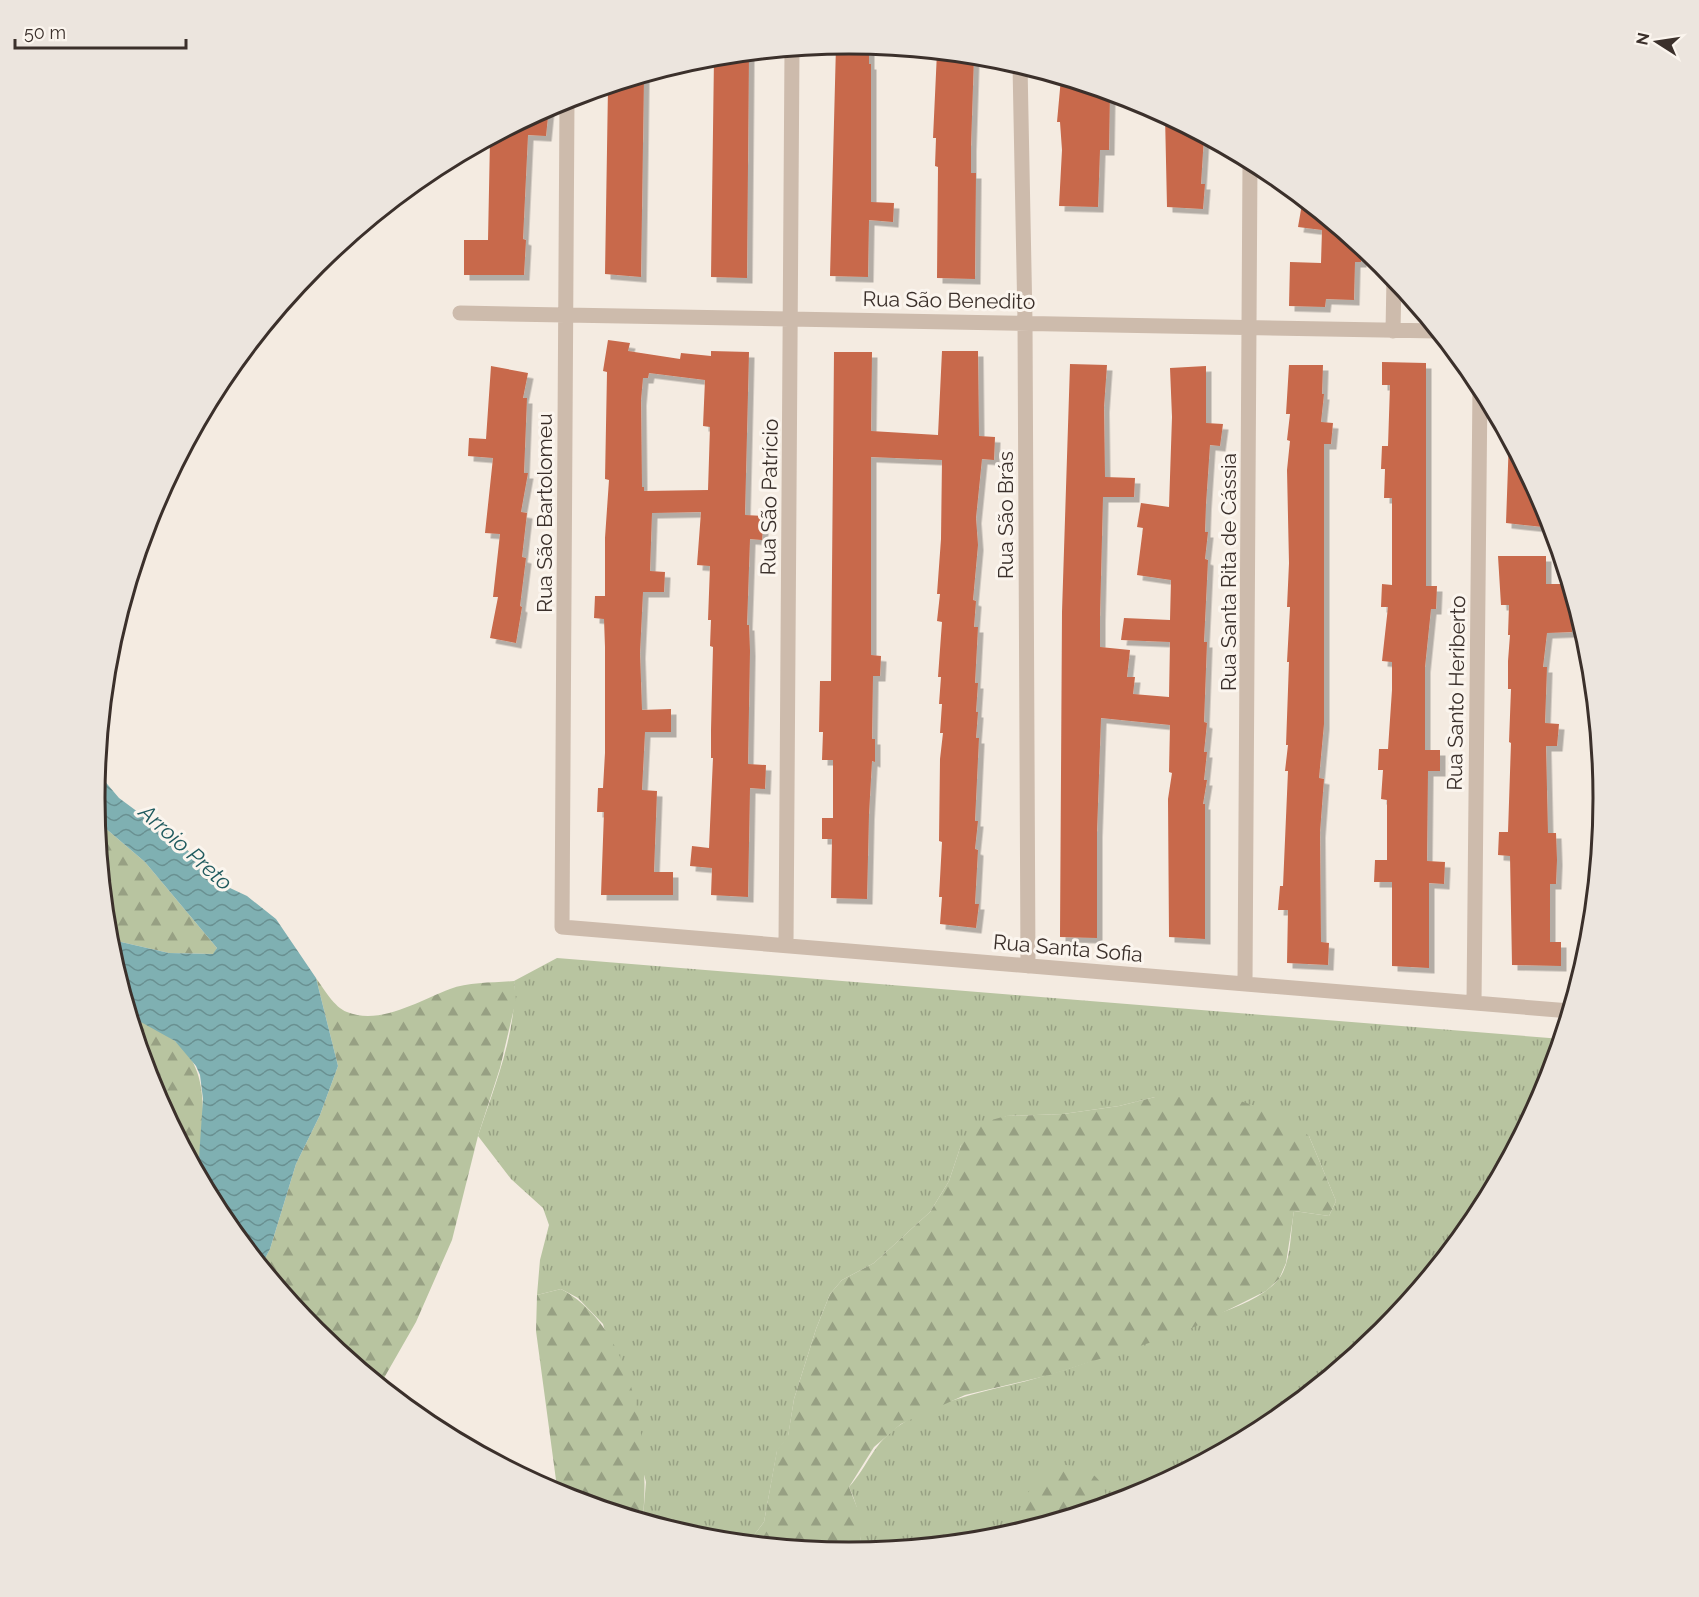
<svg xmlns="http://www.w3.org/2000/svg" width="1699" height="1597" font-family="Raleway,sans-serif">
  <defs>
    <pattern id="grass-tufts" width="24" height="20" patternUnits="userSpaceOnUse" patternTransform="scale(1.5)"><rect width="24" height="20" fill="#b8c4a0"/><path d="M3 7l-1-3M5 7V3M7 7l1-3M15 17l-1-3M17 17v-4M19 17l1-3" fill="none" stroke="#97a083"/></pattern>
    <pattern id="forest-firs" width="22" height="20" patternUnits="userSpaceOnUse" patternTransform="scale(1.5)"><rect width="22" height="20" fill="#b8c4a0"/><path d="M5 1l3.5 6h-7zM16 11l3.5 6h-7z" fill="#97a083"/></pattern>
    <pattern id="water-waves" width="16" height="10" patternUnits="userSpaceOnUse" patternTransform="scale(1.5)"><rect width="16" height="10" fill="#7fb0b2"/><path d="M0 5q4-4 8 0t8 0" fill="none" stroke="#699091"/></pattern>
    <filter id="shadow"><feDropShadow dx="5.5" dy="5.5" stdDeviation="0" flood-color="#0004"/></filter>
  </defs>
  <rect width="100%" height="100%" fill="#f4ebe1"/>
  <path fill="url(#grass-tufts)" d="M 557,958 L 1562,1039 L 1547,1088 L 1477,1218 L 1383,1333 L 1269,1426 L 1138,1496 L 996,1539 L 860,1552 C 863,1530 859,1508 849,1487 C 869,1465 872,1444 900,1425 C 946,1395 1000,1390 1051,1374 C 1103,1358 1154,1340 1205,1319 C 1229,1309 1259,1301 1277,1281 C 1292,1265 1290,1231 1294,1211 L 1329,1216 L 1336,1201 L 1309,1136 L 1155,1097 L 1119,1106 L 1063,1114 L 1006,1116 L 961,1145 L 949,1181 L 930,1212 L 874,1263 L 842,1280 L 830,1294 L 816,1329 L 794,1399 L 788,1437 L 777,1451 L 764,1522 L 748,1543 L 702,1539 L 645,1522 L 643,1517 L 646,1482 L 603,1324 L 578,1298 L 561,1289 L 537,1295 L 540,1260 L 549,1225 L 543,1208 L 511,1179 L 478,1136 C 493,1090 518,1030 514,981 Z"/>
  <path fill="url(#forest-firs)" d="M 97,821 L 145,862 L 217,948 L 214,954 L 169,953 L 108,939 Z
    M 316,978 C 324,989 334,1007 347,1012 C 380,1026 420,1000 450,989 C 468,982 494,983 514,981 L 516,1000 L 500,1068 L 478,1136 L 452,1240 L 416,1322 L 380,1385 L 315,1332 L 261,1266 L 270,1249 L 296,1164 L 320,1115 L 338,1066 Z
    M 130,1016 C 145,1024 162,1031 175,1041 C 215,1072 201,1130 198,1173 L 152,1087 Z
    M 1155,1097 L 1228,1097 L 1280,1114 L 1309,1136 L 1336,1201 L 1329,1216 L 1294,1211 L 1286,1263 L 1279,1279 L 1266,1291 L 1186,1331 L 1050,1375 L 965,1395 L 901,1424 L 874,1447 L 849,1487 L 862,1520 L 860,1552 L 748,1543 L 764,1522 L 777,1450 L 788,1436 L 794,1399 L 816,1329 L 830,1294 L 842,1280 L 874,1263 L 930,1212 L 949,1181 L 961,1145 L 972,1131 L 988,1121 L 1006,1116 L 1063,1114 L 1119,1106 Z
    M 561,1289 C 634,1328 650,1442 643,1517 L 645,1522 L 558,1495 L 536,1331 L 537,1295 Z
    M 1060,1465 C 1087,1465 1105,1477 1108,1505 L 1018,1532 C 1017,1501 1033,1479 1060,1465 Z"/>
  <path fill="url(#water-waves)" d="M 97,772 L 119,798 L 177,841 L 230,888 L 247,896 L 276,919 L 316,978 L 338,1066 L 320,1115 L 296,1164 L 270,1249 L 261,1266 L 222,1218 L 198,1173 L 203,1099 L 200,1075 L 196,1066 L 175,1041 L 130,1016 L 108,939 L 169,953 L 213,954 L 217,948 L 145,862 L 97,821 L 95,798 Z"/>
  <path fill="#c8694b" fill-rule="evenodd" filter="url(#shadow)" d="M 850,44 L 869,45 L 869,64 L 871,64 L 871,202 L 894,203 L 893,222 L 869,220 L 868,277 L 830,276 L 836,45 Z
    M 937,52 L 974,56 L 971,146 L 971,173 L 976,173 L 975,279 L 937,278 L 938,167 L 935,166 L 936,138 L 933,138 Z
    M 749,53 L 747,278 L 711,277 L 714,57 Z
    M 644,76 L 641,277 L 605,274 L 608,87 Z
    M 1061,78 L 1110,92 L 1109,150 L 1100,150 L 1098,207 L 1059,206 L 1062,150 L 1060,122 L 1057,122 Z
    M 549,107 L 546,136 L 528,135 L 523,239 L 526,240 L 524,275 L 464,275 L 464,240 L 488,240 L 490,139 Z
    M 1165,115 L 1204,136 L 1201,184 L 1205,184 L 1203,209 L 1167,207 Z
    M 1303,198 L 1362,247 L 1361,262 L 1355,262 L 1354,300 L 1326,299 L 1325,307 L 1289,306 L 1290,262 L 1321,263 L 1322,230 L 1298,227 Z
    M 608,340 L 630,343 L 628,351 L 680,359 L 681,353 L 711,356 L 711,351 L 749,352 L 745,515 L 764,516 L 762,540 L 750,539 L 747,625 L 749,625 L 750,651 L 748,764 L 766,765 L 765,789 L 750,788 L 748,897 L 711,895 L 712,868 L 690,866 L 692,846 L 709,848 L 713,758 L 711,758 L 711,730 L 713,647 L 710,646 L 711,620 L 708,620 L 710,566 L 697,565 L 701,512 L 652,513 L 650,571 L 665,572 L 664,592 L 643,592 L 640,653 L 642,710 L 671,709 L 671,732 L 645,732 L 642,790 L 657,791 L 654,872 L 673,872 L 673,895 L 601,895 L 604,812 L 597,812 L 598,788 L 603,788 L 605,753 L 605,647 L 604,619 L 594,618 L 595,596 L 605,596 L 605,538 L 609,480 L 605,479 L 607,372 L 603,371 ZM 649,373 L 705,380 L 703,426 L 710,427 L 708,490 L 644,491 L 644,487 L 642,487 L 641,400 L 643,378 L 648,378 Z
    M 942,351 L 978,351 L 979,436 L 995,437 L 994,460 L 982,459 L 976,518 L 978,545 L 973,600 L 976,601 L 974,627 L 978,627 L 975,683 L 978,683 L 976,712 L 978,712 L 976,738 L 979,738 L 975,821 L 978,821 L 975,849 L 978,850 L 975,904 L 979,904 L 976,928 L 940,924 L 942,897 L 939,897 L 942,842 L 939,841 L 940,759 L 943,733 L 940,733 L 942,704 L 939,704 L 941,677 L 938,677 L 942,622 L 937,621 L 940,594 L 937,594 L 941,539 L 942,460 L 871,457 L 871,655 L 881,656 L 880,676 L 873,676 L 872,739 L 875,739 L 875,762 L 872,761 L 869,814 L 867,899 L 831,898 L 832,839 L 822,839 L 822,818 L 833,818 L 833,760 L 822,760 L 823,732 L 819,732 L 820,681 L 831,681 L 834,352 L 872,352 L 871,431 L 938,435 Z
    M 1382,362 L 1426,363 L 1426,586 L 1437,586 L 1436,609 L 1431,609 L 1425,667 L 1425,750 L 1440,750 L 1440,771 L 1428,771 L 1427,861 L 1445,862 L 1444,884 L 1429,883 L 1429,968 L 1392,966 L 1392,882 L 1374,882 L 1375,860 L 1387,860 L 1387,800 L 1381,799 L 1383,770 L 1378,770 L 1379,749 L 1388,749 L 1392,690 L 1392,662 L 1382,661 L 1388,607 L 1381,607 L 1382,584 L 1392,585 L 1392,498 L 1384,498 L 1385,469 L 1381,469 L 1382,446 L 1388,446 L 1390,385 L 1382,385 Z
    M 1070,364 L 1107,365 L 1104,407 L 1105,477 L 1135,478 L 1134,497 L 1103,497 L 1100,617 L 1100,647 L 1130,650 L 1127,677 L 1135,677 L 1133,694 L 1169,697 L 1170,642 L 1121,640 L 1124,618 L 1170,620 L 1171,580 L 1137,575 L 1143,528 L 1137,527 L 1141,503 L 1169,507 L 1172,417 L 1170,368 L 1206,366 L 1206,423 L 1223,424 L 1220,446 L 1210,445 L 1206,504 L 1205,532 L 1208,532 L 1205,559 L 1208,560 L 1204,642 L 1207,642 L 1204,722 L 1207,723 L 1204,752 L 1207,752 L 1204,780 L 1207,780 L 1203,804 L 1205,804 L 1205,939 L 1169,937 L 1168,799 L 1172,773 L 1169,772 L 1170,725 L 1101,718 L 1097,832 L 1097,938 L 1060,937 L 1062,612 Z
    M 1289,365 L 1323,365 L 1322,394 L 1324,394 L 1321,422 L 1333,423 L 1331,444 L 1324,444 L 1324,724 L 1319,778 L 1324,779 L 1320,832 L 1321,942 L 1329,943 L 1328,965 L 1287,963 L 1288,910 L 1278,910 L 1280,886 L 1283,886 L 1288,771 L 1285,771 L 1288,745 L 1286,745 L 1289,662 L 1287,662 L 1290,607 L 1287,607 L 1289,563 L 1287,470 L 1290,441 L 1287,440 L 1290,414 L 1286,414 Z
    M 491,366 L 528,373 L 523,398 L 527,398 L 524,473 L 528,473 L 521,512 L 527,513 L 522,557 L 526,558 L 520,606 L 522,607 L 516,643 L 490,638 L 498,597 L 493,597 L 500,534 L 485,533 L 493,458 L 468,456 L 469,438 L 486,439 Z
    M 1509,438 L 1545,505 L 1543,527 L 1506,523 Z
    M 1498,556 L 1546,556 L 1546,584 L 1570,584 L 1576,605 L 1571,605 L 1572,632 L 1547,633 L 1543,667 L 1547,667 L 1545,723 L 1559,724 L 1557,746 L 1546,746 L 1548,833 L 1556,833 L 1557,860 L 1556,884 L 1550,884 L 1550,942 L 1561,942 L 1561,966 L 1512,965 L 1510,856 L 1498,855 L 1499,832 L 1508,832 L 1511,743 L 1509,742 L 1511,689 L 1508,689 L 1508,661 L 1510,635 L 1508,635 L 1509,605 L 1501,605 Z"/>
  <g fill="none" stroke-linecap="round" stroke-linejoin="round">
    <path stroke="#cdbbac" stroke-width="15" d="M 1020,65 L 1025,321 L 1028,966
      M 567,99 L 562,927 L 1570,1011
      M 460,313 L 1438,331
      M 1393,331 L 1394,278
      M 786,945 L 792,49
      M 1245,984 L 1250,161
      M 1474,1003 L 1480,385"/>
  </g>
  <g text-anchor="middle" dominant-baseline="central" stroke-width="6" stroke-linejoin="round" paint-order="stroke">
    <g font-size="21" fill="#3b302b" stroke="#fbf5ee">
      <text transform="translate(949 300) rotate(1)">Rua São Benedito</text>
      <text transform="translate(769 497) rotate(-89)">Rua São Patrício</text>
      <text transform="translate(544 513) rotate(-90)">Rua São Bartolomeu</text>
      <text transform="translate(1005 515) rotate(-90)">Rua São Brás</text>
      <text transform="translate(1228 572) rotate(-90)">Rua Santa Rita de Cássia</text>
      <text transform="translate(1456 693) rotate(-89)">Rua Santo Heriberto</text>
      <text transform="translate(1068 948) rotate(5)">Rua Santa Sofia</text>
    </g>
    <g font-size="22" font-style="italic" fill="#1f5a5e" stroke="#fbf5ee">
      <text transform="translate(186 847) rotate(42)">Arroio Preto</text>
    </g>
  </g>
  <path d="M0 0H1699V1597H0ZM105 798a744 744 0 1 1 1488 0a744 744 0 1 1-1488 0Z" fill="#ece5de" fill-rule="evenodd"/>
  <path fill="none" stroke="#3b302b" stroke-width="3" d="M105 798a744 744 0 1 1 1488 0a744 744 0 1 1-1488 0Z"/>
  <g transform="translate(1657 42) rotate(282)" stroke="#fbf5ee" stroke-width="4.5" paint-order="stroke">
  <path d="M0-4.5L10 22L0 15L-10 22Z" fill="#3b302b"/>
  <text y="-9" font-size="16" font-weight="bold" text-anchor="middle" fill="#3b302b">N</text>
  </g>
  <path d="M15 39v9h171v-9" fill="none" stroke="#3b302b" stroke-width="3"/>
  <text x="24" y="39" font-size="18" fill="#3b302b" stroke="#fbf5ee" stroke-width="4.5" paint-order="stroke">50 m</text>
</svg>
